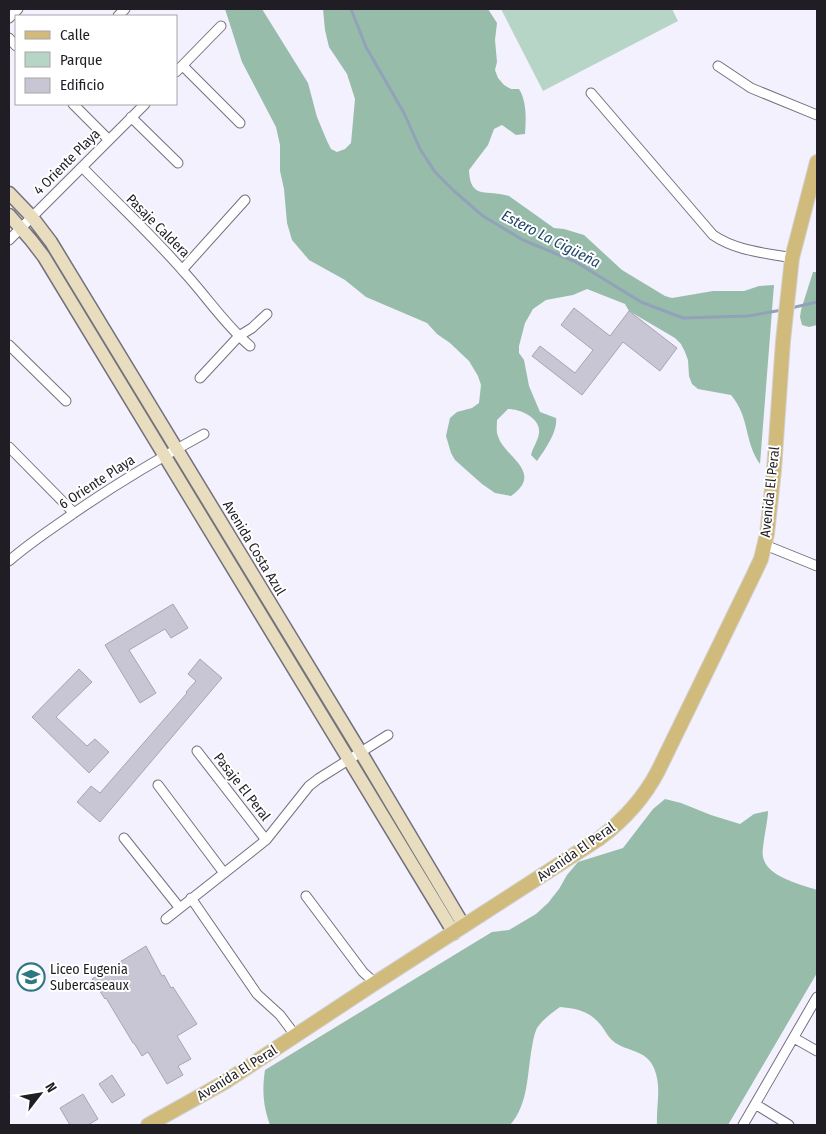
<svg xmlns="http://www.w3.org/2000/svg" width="826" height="1134" font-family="'Fira Sans Condensed',sans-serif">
  <rect width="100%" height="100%" fill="#f3f1fe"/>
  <path fill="#b7d5c6" d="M 501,9 L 672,9 L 678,21 L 543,91 Z"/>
  <path fill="#98bcaa" d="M 225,9 L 262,9 L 308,83 L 317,117 L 327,141 L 331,149 L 337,152 L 345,149 L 351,143 L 355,99 L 347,74 L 329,47 L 325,30 L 323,9 L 488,9 L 497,23 L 495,40 L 497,62 L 495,70 L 498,78 L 504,85 L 511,89 L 519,89 C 527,102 526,119 525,134 L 516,135 L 502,125 L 494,129 L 488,145 L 469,170 C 470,201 488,189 509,196 L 554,228 L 564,229 L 584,235 L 622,270 L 665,296 L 672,298 L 713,291 L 744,291 L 759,286 L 774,285 L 760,464 C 744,442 750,417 731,395 L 698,389 L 692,384 L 689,376 L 688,360 L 685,352 L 681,344 L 675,338 L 629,311 L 625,304 L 587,289 L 573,295 L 546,300 L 533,309 L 525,323 L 519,346 L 519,353 L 524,360 L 529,386 L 540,412 L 556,418 C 558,431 545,450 537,461 L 531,455 C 533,447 538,441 539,433 C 541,418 520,409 508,409 L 497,420 C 497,425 496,432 498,436 C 504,457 545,472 511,496 L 495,493 L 482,484 L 455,460 L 451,453 L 446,436 L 450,418 L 457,412 L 472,408 L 479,403 L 481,385 L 478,376 L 469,361 L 450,343 L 437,334 L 427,323 L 366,297 L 345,280 L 309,260 L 292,240 L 287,223 L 284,189 L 280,171 L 280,145 L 276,127 L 242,62 Z
    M 813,272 L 817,272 L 817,325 L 809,327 L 802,325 L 800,317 L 801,310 Z
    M 665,799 L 681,803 L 711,815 L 740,824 L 754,814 L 768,811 C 768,822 761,849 763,857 C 767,877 800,884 817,890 L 817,973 L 728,1125 L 657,1125 C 656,1105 662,1087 654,1068 C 646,1049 626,1052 613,1041 C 607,1036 604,1028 599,1023 C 589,1011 574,1008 560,1007 C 552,1013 543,1019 537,1028 C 534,1034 533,1041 532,1047 C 527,1073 529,1104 510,1125 L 270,1125 C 263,1106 262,1090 265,1070 L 492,932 L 509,930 L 536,914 L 548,903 L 559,889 L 567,875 L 578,862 L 623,848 L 653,809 Z"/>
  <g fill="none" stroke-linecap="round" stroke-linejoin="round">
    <path stroke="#92a2b8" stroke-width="3" d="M 351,9 L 366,47 L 404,113 L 420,149 L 435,172 L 454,191 L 483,216 L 523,240 L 576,262 L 641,302 L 683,318 L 748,316 L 782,310
      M 791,308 L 817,302"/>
  </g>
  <path fill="#c8c5d5" stroke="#a8a4b4" d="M 574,308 L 610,336 L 629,311 L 677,348 L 660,371 L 623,342 L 582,395 L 532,356 L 540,346 L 575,373 L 593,350 L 561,325 Z
    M 173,604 L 188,628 L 171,638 L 165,629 L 129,650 L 156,693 L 140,703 L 105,645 Z
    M 200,659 L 222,678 L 100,822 L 77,802 L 91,786 L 100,793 L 187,693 L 186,692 L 196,681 L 188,674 Z
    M 79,669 L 92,682 L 56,717 L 87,746 L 95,739 L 109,752 L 89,773 L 32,717 Z
    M 146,946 L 162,976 L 164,975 L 171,988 L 173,987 L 197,1024 L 177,1036 L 191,1059 L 178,1066 L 183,1075 L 167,1084 L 148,1052 L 142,1056 L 134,1043 L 133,1043 L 106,998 L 105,999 L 92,979 Z
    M 112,1075 L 125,1095 L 112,1103 L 99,1084 Z
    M 83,1094 L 98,1119 L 88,1125 L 70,1125 L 60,1108 Z"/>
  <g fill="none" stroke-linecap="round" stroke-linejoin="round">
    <g stroke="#74717f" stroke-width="11">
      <path id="street" d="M 118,16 L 125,9
        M 9,18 L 18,9
        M 9,38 L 16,46
        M 183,66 L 240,123
        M 718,66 L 751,88 L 817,115
        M 176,72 L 221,26
        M 591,93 L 713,235 C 736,251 766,253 792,258
        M 73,104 L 109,140
        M 131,117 L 178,163
        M 82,167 C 116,202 152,235 184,272 C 207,297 225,325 250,346
        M 9,240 L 145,104
        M 182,270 L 245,200
        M 9,345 L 66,401
        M 200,378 L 239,336 L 252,328 L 267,314
        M 9,447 L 74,513
        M 765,545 L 817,566
        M 9,561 C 26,546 45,533 64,520 C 109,488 156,460 204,434
        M 197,751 L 266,840
        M 158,785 L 224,873
        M 124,838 L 179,907
        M 306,896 L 363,972 L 375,983
        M 191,898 L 257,994 L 280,1015 L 295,1035
        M 166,919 L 266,840 L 309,786 L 318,779 L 388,735
        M 794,1038 L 817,1051
        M 755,1104 L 789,1125
        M 743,1125 L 817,997"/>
    </g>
    <g stroke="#74717f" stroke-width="15">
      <path id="secondary" d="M 9,193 L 32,217 L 51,242 L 360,751 L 464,926
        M 9,215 L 31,240 L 44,257 L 454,933"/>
    </g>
    <g stroke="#d2d2d3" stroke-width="16">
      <path id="primary" d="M 148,1125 L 225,1082 L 375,983 L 600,838 C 625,819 644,798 658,771 L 753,576 L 761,559 L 767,534 L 774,470 L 783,341 L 792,258 L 817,162"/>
    </g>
    <use href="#street" stroke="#fff" stroke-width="9"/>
    <use href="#secondary" stroke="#e8ddbe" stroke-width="12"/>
    <use href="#primary" stroke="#d1bb7c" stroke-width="14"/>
  </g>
  <defs>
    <g id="school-ring" transform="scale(1.4375)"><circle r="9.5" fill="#fff" stroke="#307881" stroke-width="1.5"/><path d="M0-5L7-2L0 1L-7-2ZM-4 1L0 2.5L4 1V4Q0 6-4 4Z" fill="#307881"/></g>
  </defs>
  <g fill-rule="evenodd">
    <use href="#school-ring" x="31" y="977"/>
  </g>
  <g text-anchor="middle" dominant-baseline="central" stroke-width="4" stroke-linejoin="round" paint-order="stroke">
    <g font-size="14" fill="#201e24" stroke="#fff">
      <text transform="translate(67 162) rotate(-45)">4 Oriente Playa</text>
      <text transform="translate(158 226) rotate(45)">Pasaje Caldera</text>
      <text transform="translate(97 482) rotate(-33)">6 Oriente Playa</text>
      <text transform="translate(770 492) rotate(-84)">Avenida El Peral</text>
      <text transform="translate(254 548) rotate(59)">Avenida Costa Azul</text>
      <text transform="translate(242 787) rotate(52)">Pasaje El Peral</text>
      <text transform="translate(576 852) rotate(-35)">Avenida El Peral</text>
      <text transform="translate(237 1073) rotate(-32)">Avenida El Peral</text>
    </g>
    <g font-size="14" fill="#201e24" stroke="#fff" text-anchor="start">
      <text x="50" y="969">Liceo Eugenia<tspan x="50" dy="16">Subercaseaux</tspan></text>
    </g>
    <g font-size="15" font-style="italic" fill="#1f4368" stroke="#fff">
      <text transform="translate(551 239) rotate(27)">Estero La Cigüeña</text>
    </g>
  </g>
  <rect width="826" height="1134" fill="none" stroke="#201e24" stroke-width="20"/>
  <rect x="15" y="15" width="162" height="90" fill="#ffffff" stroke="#a6a5a7"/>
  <rect x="25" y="31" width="25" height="8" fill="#d1bb7c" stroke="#a6a5a7"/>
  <text x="60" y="40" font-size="15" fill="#201e24">Calle</text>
  <rect x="25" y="52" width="25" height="15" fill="#b7d5c6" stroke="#a6a5a7"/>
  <text x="60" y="65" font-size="15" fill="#201e24">Parque</text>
  <rect x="25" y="78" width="25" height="15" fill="#c8c5d5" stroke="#a6a5a7"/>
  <text x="60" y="90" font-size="15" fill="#201e24">Edificio</text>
  <g transform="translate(40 1094) rotate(59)" stroke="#ffffff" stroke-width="4" paint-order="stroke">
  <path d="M0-4L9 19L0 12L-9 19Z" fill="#201e24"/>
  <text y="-8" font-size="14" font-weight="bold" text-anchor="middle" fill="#201e24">N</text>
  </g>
</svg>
